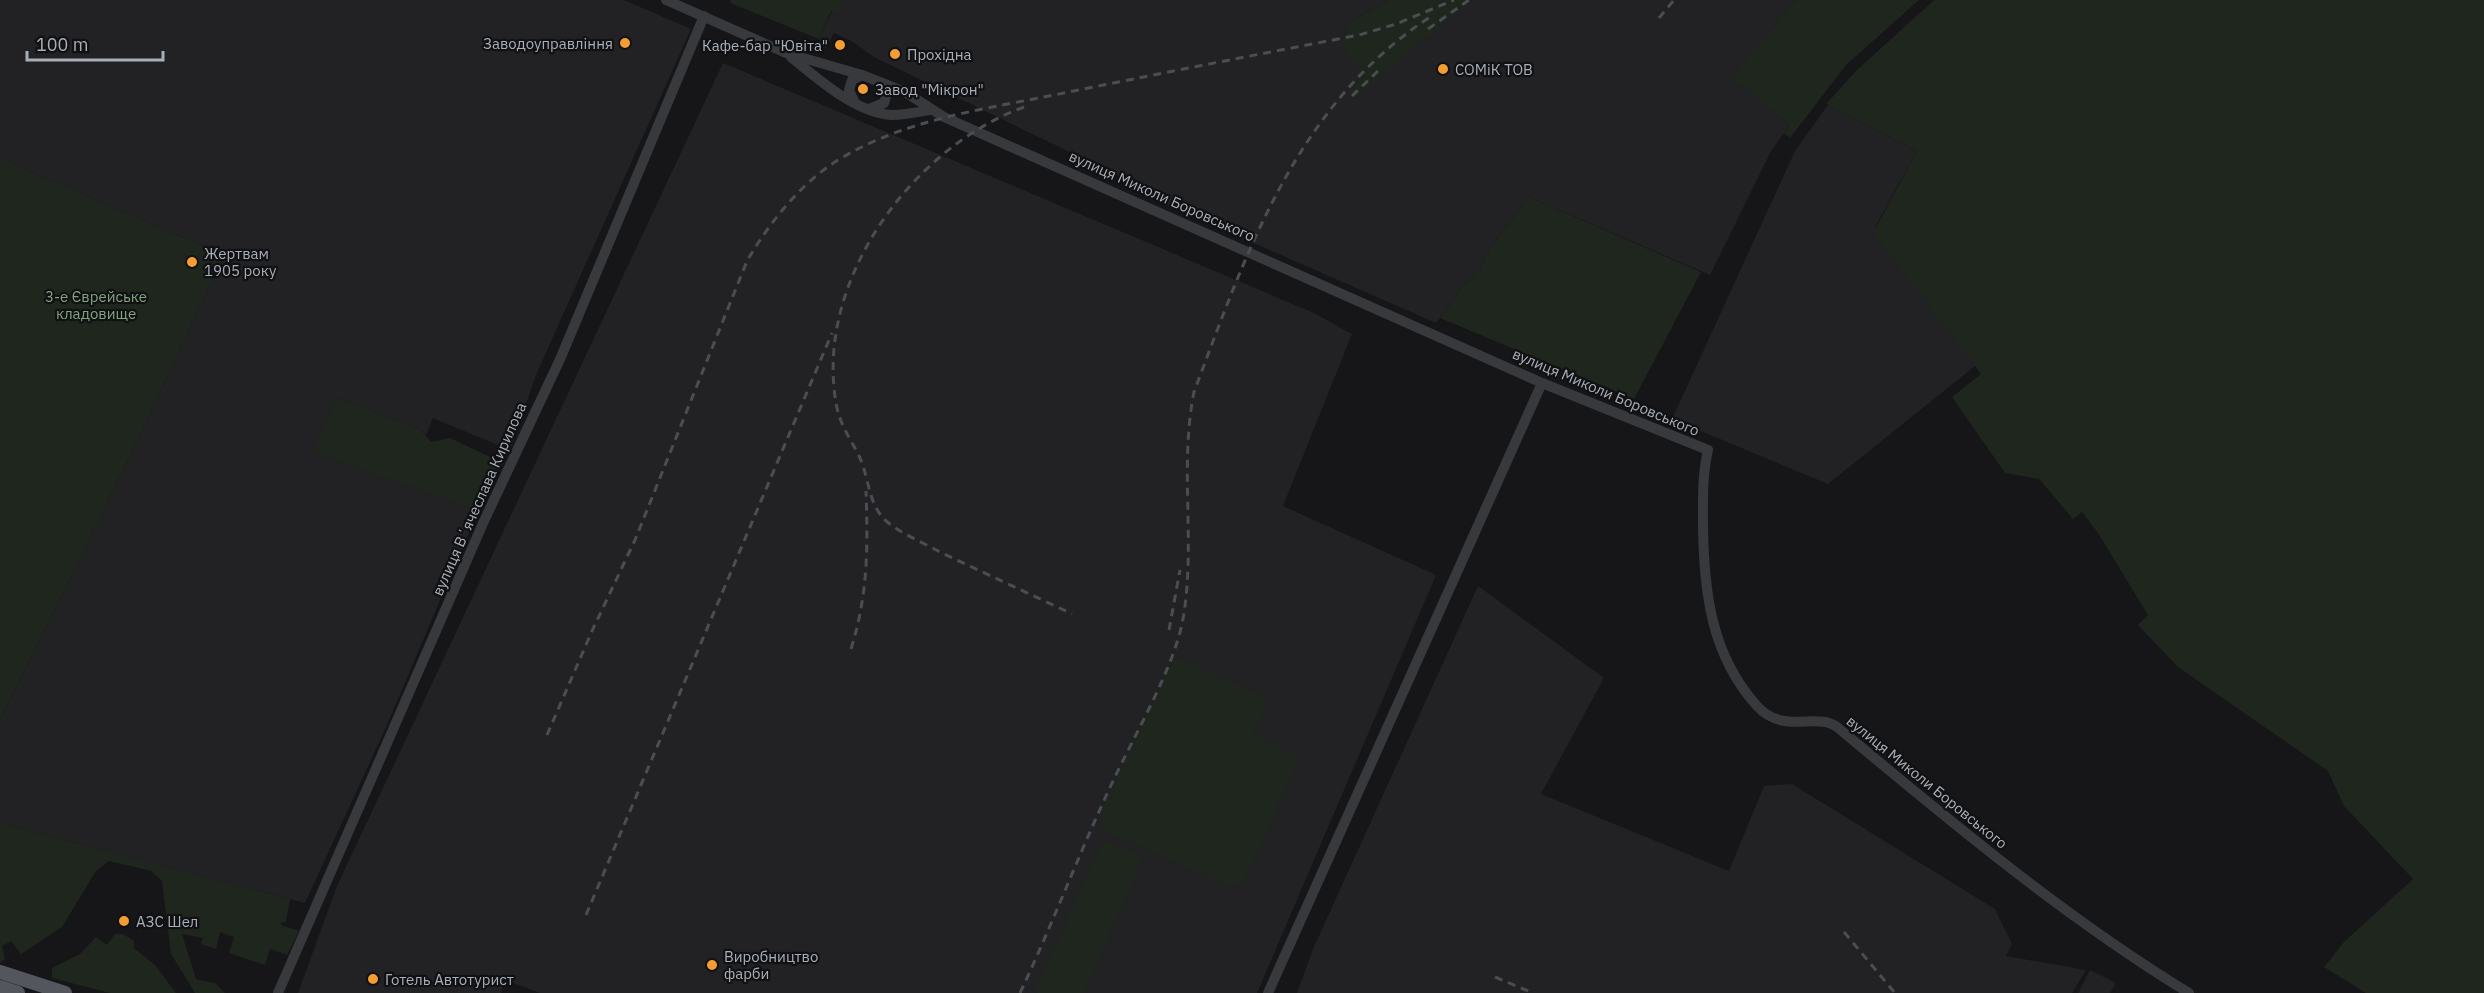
<svg xmlns="http://www.w3.org/2000/svg" width="2484" height="993" font-family="'IBM Plex Sans',sans-serif">
  <rect width="100%" height="100%" fill="#161618"/>
  <path fill="#222225" d="M 0,0 L 624,0 L 691,29 L 536,375 L 510,450 L 433,418 L 426,435 L 420,429 L 337,397 L 314,452 L 478,511 L 386,727 L 305,903 L 0,823 L 0,720 L 134,448 L 224,255 L 0,158 Z
    M 841,0 L 1388,0 L 1351,21 L 1471,0 L 1796,0 L 1732,78 L 1790,125 L 1771,151 L 1710,275 L 1529,197 L 1490,248 L 1477,275 L 1465,284 L 1436,323 L 1142,194 L 1146,189 L 874,57 L 853,42 L 834,33 L 826,48 L 819,39 L 832,11 L 841,11 Z
    M 723,63 L 1314,313 L 1352,334 L 1283,506 L 1436,575 L 1257,993 L 540,993 L 505,980 L 501,993 L 298,993 L 337,886 Z
    M 1828,105 L 1917,151 L 1875,227 L 1975,366 L 1828,484 L 1672,419 L 1795,151 Z
    M 1478,586 L 1604,678 L 1541,794 L 1729,871 L 1764,786 L 1792,784 L 1995,909 L 2012,944 L 2006,956 L 2086,970 L 2072,993 L 1297,993 L 1313,949 Z
    M 2090,970 L 2116,983 L 2110,993 L 2078,993 Z"/>
  <path fill="#1e261e" d="M 731,0 L 841,0 L 841,11 L 831,11 L 819,39 L 730,3 Z
    M 1388,0 L 1471,0 L 1353,101 L 1347,94 L 1365,76 L 1341,46 L 1351,21 Z
    M 1796,0 L 1919,0 L 1846,65 L 1790,138 L 1784,134 L 1790,125 L 1731,78 Z
    M 1934,0 L 2484,0 L 2484,993 L 2366,993 L 2324,967 L 2344,942 L 2413,879 L 2344,806 L 2328,771 L 2178,667 L 2138,625 L 2148,615 L 2098,533 L 2082,512 L 2073,519 L 2039,479 L 2005,473 L 1952,397 L 1981,374 L 1873,233 L 1917,151 L 1826,104 L 1857,70 Z
    M 0,158 L 224,255 L 134,448 L 0,720 Z
    M 1529,197 L 1701,272 L 1634,399 L 1440,318 L 1465,284 L 1477,275 L 1490,248 Z
    M 337,397 L 420,429 L 431,442 L 450,438 L 503,463 L 478,511 L 313,452 Z
    M 1180,658 L 1270,700 L 1253,734 L 1300,757 L 1248,874 L 1241,883 L 1229,886 L 1105,831 L 1100,822 L 1101,811 L 1173,660 Z
    M 0,823 L 290,899 L 286,922 L 282,922 L 281,925 L 299,931 L 287,955 L 270,949 L 265,965 L 229,953 L 234,937 L 220,932 L 216,949 L 201,944 L 203,938 L 182,934 L 196,979 L 215,983 L 225,993 L 195,993 L 171,954 L 162,881 L 151,871 L 109,861 L 96,871 L 62,927 L 21,954 L 11,941 L 2,946 L 5,959 L 0,963 Z
    M 1103,840 L 1137,853 L 1142,860 L 1084,993 L 1037,993 L 1036,988 Z
    M 115,934 L 123,934 L 134,941 L 134,948 L 155,965 L 176,993 L 110,993 L 52,978 L 52,968 L 80,954 L 96,937 L 107,945 Z"/>
  <g fill="none" stroke-linecap="round" stroke-linejoin="round">
    <path stroke="#37393d" stroke-width="10" d="M 666,0 L 786,53 L 862,75 L 905,92 L 944,117 L 1542,383 L 1708,450 C 1702,476 1703,501 1703,527 C 1704,592 1711,655 1757,706 C 1783,735 1818,712 1837,727 C 1950,821 2063,916 2189,993
      M 791,57 C 818,79 856,113 892,115 C 905,115 918,112 930,110
      M 855,103 L 849,90 L 852,80 L 862,75
      M 869,109 L 884,103 L 887,93 L 881,83
      M 278,993 L 484,521 L 561,357 L 704,16
      M 1268,993 L 1542,383"/>
    <path stroke="#53565c" stroke-width="14" d="M 0,972 L 65,993
      M 0,987 L 18,993"/>
    <path stroke="#4a4d52" stroke-width="3" stroke-dasharray="8 6" stroke-linecap="butt" d="M 1659,18 L 1674,0
      M 1428,29 L 1469,0
      M 1352,96 L 1380,69
      M 1024,107 C 911,148 812,284 837,408 C 841,427 852,441 860,458 C 869,478 868,503 885,520 C 901,534 922,542 940,552 C 984,573 1028,593 1072,614
      M 1169,630 L 1180,570
      M 851,649 C 868,594 868,549 866,491
      M 547,735 L 592,631 L 635,540 L 747,261 C 769,223 801,183 838,160 C 907,118 987,109 1064,93 C 1162,73 1260,54 1359,35 L 1396,24 L 1454,0
      M 586,915 L 832,333
      M 1844,932 L 1895,993
      M 1495,977 L 1533,993
      M 1020,993 C 1053,923 1080,851 1113,781 C 1135,734 1174,668 1183,619 C 1196,544 1179,467 1194,392 C 1248,248 1297,103 1433,15"/>
  </g>
  <g fill="#f49d32" stroke="#111113" stroke-width="2">
    <circle cx="625" cy="43" r="6"/>
    <circle cx="840" cy="45" r="6"/>
    <circle cx="895" cy="54" r="6"/>
    <circle cx="1443" cy="69" r="6"/>
    <circle cx="863" cy="89" r="6"/>
    <circle cx="192" cy="262" r="6"/>
    <circle cx="124" cy="921" r="6"/>
    <circle cx="712" cy="965" r="6"/>
    <circle cx="373" cy="979" r="6"/>
  </g>
  <g text-anchor="middle" dominant-baseline="central" stroke-width="4.5" stroke-linejoin="round" paint-order="stroke">
    <g font-size="15" fill="#a8afb8" stroke="#111113" text-anchor="start">
      <text x="613" y="43" text-anchor="end">Заводоуправління</text>
      <text x="828" y="45" text-anchor="end">Кафе-бар "Ювіта"</text>
      <text x="907" y="54">Прохідна</text>
      <text x="1455" y="69">СОМіК ТОВ</text>
      <text x="875" y="89">Завод "Мікрон"</text>
      <text x="204" y="253">Жертвам<tspan x="204" dy="17">1905 року</tspan></text>
      <text x="136" y="921">АЗС Шел</text>
      <text x="724" y="956">Виробництво<tspan x="724" dy="17">фарби</tspan></text>
      <text x="385" y="979">Готель Автотурист</text>
    </g>
    <g font-size="15" fill="#a8afb8" stroke="#111113">
      <text transform="translate(1162 196) rotate(24)">вулиця Миколи Боровського</text>
      <text transform="translate(1606 392) rotate(23)">вулиця Миколи Боровського</text>
      <text transform="translate(479 499) rotate(-66)">вулиця Вʼячеслава Кирилова</text>
      <text transform="translate(1927 782) rotate(39)">вулиця Миколи Боровського</text>
    </g>
    <g font-size="15" fill="#81a47f" stroke="#111113">
      <text x="96" y="296">3-е Єврейське<tspan x="96" dy="17">кладовище</tspan></text>
    </g>
  </g>
  <path d="M27 51v9h136v-9" fill="none" stroke="#a8afb8" stroke-width="3"/>
  <text x="36" y="51" font-size="18" fill="#a8afb8" stroke="#111113" stroke-width="4.5" paint-order="stroke">100 m</text>
</svg>
